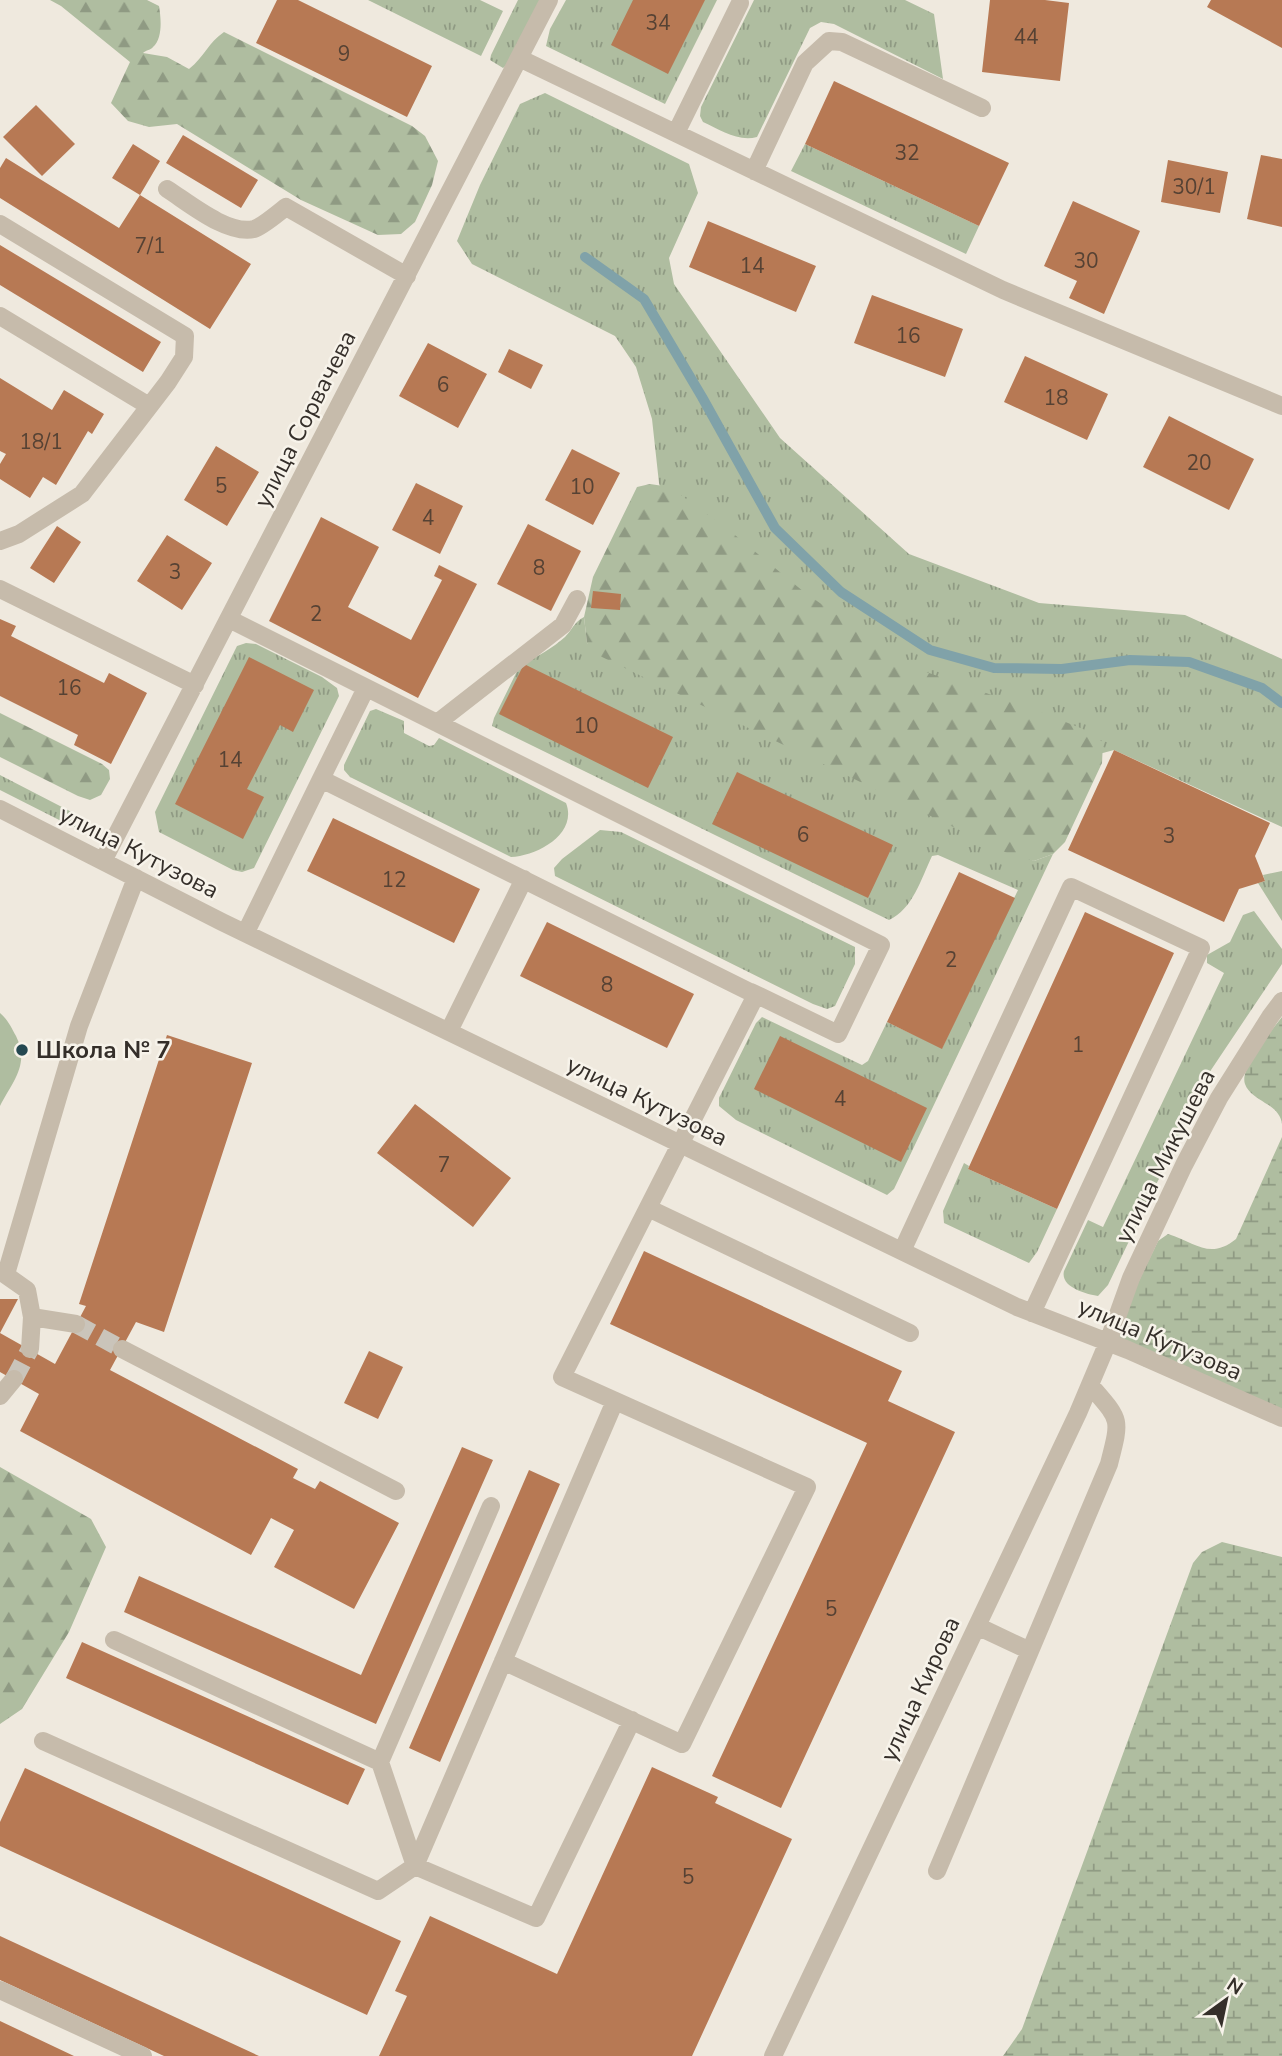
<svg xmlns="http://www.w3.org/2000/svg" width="1282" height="2056" font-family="'Nunito Sans',sans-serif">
  <defs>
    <pattern id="grass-tufts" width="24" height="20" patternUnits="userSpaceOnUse" patternTransform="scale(1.75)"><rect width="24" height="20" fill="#afbda0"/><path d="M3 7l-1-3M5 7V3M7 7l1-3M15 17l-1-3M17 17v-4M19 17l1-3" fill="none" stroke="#8f9a83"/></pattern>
    <pattern id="forest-firs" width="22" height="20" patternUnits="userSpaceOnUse" patternTransform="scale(1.75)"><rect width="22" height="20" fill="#afbda0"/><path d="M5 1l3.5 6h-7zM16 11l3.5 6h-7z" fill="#8f9a83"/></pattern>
    <pattern id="wetland-marsh" width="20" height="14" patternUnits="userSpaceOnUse" patternTransform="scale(1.75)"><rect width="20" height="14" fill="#afbda0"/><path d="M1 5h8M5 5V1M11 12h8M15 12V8" fill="none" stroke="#8f9a83"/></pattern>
  </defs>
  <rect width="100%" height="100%" fill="#efe9de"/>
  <path fill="url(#grass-tufts)" d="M 368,0 L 480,0 L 503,11 L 481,56 Z
    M 518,0 L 542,0 L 508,64 L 503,68 L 490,60 L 491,55 Z
    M 566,0 L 717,0 L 665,104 L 546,46 L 550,29 Z
    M 754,0 L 905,0 L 934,14 L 943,79 L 834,24 L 821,22 L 810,28 L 757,137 C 738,142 720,130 703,122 L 700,116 L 701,107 Z
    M 545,93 L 689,164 L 698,193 L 669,258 L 674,284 L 780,438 L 909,554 L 1039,603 L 1185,615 L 1282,659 L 1282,827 L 1114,750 L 1010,778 L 681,575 L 659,483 L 652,419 L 636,367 L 615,336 L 472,264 L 457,241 L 480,185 L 520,104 Z
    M 805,144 L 979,226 L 966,254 L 791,171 Z
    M 584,617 L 587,643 L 1034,861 L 1053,854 L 894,1189 L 887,1195 L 736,1120 L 719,1106 L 719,1098 L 756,1023 L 762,1017 L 862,1065 L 868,1061 L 887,1022 L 942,1048 L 1018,890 L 938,855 L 932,856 C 921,879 913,909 889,920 L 492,726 L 494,718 L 521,663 C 535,659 554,647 565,637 C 572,630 574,622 584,617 Z
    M 246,643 L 256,644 L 322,677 L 337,688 L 339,696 L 254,868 L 242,872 L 233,870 L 159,832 L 155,812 L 237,646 Z
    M 376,709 L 404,721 L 404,733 L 429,746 L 434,745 L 439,738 L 566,803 C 578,834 537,856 511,857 L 350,777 L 344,770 L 344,765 L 370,711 Z
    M 0,775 L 89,821 L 80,827 L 73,827 L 0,790 Z
    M 600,830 L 621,832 L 855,947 L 855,964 L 835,1006 L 827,1009 L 813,1004 L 555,876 L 554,868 L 562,859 Z
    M 1282,871 L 1282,921 L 1258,883 L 1265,881 L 1263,875 Z
    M 1254,911 L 1282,949 L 1282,964 L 1211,1070 L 1108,1285 L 1098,1296 C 1085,1294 1060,1287 1064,1271 L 1088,1220 L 1103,1227 L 1224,973 L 1207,963 L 1207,955 L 1230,942 L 1243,915 Z
    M 964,1163 L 969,1166 L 968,1169 L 1057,1209 L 1037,1252 L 1029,1263 L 944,1223 L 943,1211 Z"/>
  <path fill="url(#forest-firs)" d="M 50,0 L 147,0 L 159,6 C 161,18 163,38 153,47 C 151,50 146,50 143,53 L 167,57 L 189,69 C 205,56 208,43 224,32 L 412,126 L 425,136 L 438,161 L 432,185 L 415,222 L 401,234 L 378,235 L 301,200 L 177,124 L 149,127 L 128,121 L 111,103 L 130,62 L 61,6 Z
    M 650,484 L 670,487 L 735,535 L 804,592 L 912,667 L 1043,713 L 1083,729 L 1103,742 L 1102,763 L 1065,842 L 1053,854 L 1034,861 L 1007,853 L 600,656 L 587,643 L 584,617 L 593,577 L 637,487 Z
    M 0,713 L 102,764 L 109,770 L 110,779 L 101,795 L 90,800 L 78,796 L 0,757 Z
    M 0,1467 L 91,1519 L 106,1547 L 69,1632 L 22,1709 L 0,1724 Z"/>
  <path fill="url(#wetland-marsh)" d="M 1282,1017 L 1282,1124 C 1281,1114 1273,1107 1265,1103 C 1258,1098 1248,1093 1245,1084 C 1239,1068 1272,1030 1282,1017 Z
    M 1282,1137 L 1282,1417 L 1143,1366 C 1134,1360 1124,1354 1120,1343 C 1113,1328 1150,1259 1158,1241 L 1168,1234 C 1196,1243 1210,1260 1236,1239 Z
    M 1222,1542 L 1282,1557 L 1282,2056 L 1003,2056 L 1022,2029 L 1193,1563 L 1202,1552 Z"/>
  <path fill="#afbda0" d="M 0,1013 C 8,1020 11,1027 16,1036 C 30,1064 13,1081 0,1106 Z"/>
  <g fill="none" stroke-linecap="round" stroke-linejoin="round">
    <path stroke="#80a2a9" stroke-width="10" d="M 585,257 L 644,299 L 702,397 L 775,528 L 841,592 L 930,650 L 994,668 L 1062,669 L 1130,660 L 1189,662 L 1262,688 L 1282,703"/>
  </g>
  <path fill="#b77954" d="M 277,0 L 298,0 L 432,66 L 407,117 L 256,43 Z
    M 633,0 L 705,0 L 668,74 L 611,45 Z
    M 990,0 L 1045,0 L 1069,3 L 1060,81 L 982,72 Z
    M 1211,0 L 1282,0 L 1282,48 L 1207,7 Z
    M 834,81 L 1009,163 L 979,226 L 805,144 Z
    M 36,105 L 75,144 L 42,176 L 3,137 Z
    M 183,135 L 258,180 L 241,208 L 166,163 Z
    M 133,144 L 160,161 L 140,195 L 112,178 Z
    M 1261,155 L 1282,159 L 1282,227 L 1247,219 Z
    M 6,158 L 119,228 L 140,195 L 251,264 L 210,329 L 0,198 L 0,168 Z
    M 1168,160 L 1228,172 L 1220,213 L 1161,202 Z
    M 1073,201 L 1140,231 L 1104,314 L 1069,298 L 1077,281 L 1044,266 Z
    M 708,221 L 816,266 L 796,312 L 689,267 Z
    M 0,245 L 161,342 L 143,372 L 0,285 Z
    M 872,295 L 963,329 L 945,377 L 854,343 Z
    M 428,343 L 487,374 L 458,428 L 399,396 Z
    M 509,349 L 543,365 L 531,389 L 498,372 Z
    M 1025,356 L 1108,394 L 1087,440 L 1004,402 Z
    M 0,378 L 52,410 L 64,390 L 104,414 L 92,434 L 88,431 L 56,485 L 43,477 L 30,498 L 0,479 L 0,464 L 6,454 L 0,451 Z
    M 1169,416 L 1254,459 L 1229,510 L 1143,467 Z
    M 216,446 L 259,472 L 227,526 L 184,500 Z
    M 572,449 L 620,473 L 593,525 L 545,500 Z
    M 416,483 L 463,506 L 440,554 L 392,530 Z
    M 321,517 L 379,547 L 348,607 L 411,640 L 442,580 L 434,576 L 439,565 L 477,584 L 418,698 L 269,621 Z
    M 528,524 L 581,551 L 551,611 L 497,584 Z
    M 57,526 L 81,542 L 54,583 L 30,568 Z
    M 167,535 L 212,563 L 182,610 L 137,581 Z
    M 593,591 L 621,594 L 620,610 L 591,608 Z
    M 0,619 L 16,626 L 11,636 L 104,683 L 109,673 L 147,693 L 111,764 L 74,745 L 78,735 L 0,696 Z
    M 249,657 L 314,690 L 293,732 L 280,725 L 247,789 L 264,797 L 243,839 L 175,804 Z
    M 524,664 L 673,737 L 648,788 L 499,714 Z
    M 1114,750 L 1270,823 L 1255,856 L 1265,881 L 1239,889 L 1224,922 L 1068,850 Z
    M 737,772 L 893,845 L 868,898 L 712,824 Z
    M 333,818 L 480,889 L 454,943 L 307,871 Z
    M 959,872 L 1015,898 L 942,1049 L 887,1022 Z
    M 1085,912 L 1174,953 L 1057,1209 L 968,1169 Z
    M 547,922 L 694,994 L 667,1048 L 520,976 Z
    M 167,1035 L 252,1063 L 164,1332 L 136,1322 L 110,1370 L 298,1469 L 293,1478 L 315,1489 L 320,1481 L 399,1523 L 354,1609 L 274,1567 L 294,1530 L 271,1518 L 251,1555 L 20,1431 L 39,1394 L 0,1372 L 0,1299 L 18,1299 L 0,1333 L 55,1364 L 86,1306 L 79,1304 Z
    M 780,1036 L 927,1108 L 901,1162 L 754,1089 Z
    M 415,1104 L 511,1178 L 473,1227 L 377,1153 Z
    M 644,1251 L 902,1371 L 888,1401 L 955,1432 L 781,1808 L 712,1776 L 867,1443 L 610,1324 Z
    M 369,1351 L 403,1367 L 378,1419 L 344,1403 Z
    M 462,1447 L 493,1460 L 376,1724 L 124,1612 L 139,1576 L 361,1675 Z
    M 529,1470 L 560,1484 L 440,1762 L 409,1748 Z
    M 82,1642 L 365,1769 L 348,1805 L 66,1678 Z
    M 652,1767 L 718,1797 L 715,1803 L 792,1839 L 692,2056 L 379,2056 L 407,1996 L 395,1991 L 430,1916 L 557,1974 Z
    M 25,1768 L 401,1941 L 367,2015 L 0,1846 L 0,1822 Z
    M 0,1936 L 259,2056 L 164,2056 L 0,1980 Z
    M 0,2021 L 74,2056 L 0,2056 Z"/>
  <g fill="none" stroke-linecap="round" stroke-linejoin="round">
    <path stroke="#cac4ba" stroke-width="18" stroke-dasharray="18 9" stroke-linecap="butt" d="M 76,1324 L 122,1349
      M 14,1379 L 30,1349"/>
    <path stroke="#c6bbab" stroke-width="18" d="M 519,58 L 1003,290 L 1282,406
      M 676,133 L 740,3
      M 754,171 L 805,63 L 829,41 L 842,42 L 982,108
      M 167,189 C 189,203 227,235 254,229 C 262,227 278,213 286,207 L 407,276
      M 0,224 L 185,336 L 184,357 L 168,382 L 82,494 L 19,534 L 0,541
      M 0,316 L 149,406
      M 0,589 L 195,685
      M 229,619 L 881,945 L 838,1034 L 751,992
      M 437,723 L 563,625 L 577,599
      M 321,779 L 366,688
      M 0,809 L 222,922 L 1017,1307 L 1128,1350 L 1282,1418
      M 103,861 L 549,0
      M 246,932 L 321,779 L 756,995 L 562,1377 L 807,1487 L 682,1744 L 503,1661
      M 449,1031 L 524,879
      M 648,1208 L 910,1333
      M 902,1251 L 1071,887 L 1201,948 L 1032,1313
      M 0,1271 L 27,1290 L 32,1317 L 30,1349
      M 6,1274 L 79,1026 L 136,878
      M 32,1317 L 76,1324
      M 122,1349 L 396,1491
      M 0,1396 L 14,1379
      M 491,1506 L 380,1762 L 415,1866 L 536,1918 L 632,1720
      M 977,1626 L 1030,1651
      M 114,1640 L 380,1762
      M 43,1741 L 378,1891 L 415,1866 L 615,1401
      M 937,1871 L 1109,1464 C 1121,1417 1121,1421 1090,1385
      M 0,1990 L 143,2056
      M 773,2056 L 1078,1413 L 1108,1342 L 1131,1278 L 1184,1165 L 1219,1098 L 1270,1017 L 1282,1001"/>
  </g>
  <circle fill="#244851" stroke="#f7f3ea" stroke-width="2.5" cx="22" cy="1050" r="7"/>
  <g text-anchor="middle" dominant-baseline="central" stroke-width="5" stroke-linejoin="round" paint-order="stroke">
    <g font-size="21" fill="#564234">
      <text x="658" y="23">34</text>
      <text x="1026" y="37">44</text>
      <text x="344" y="54">9</text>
      <text x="907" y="153">32</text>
      <text x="1194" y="187">30/1</text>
      <text x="150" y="246">7/1</text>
      <text x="1086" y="261">30</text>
      <text x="752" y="266">14</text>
      <text x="908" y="336">16</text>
      <text x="443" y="385">6</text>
      <text x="1056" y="398">18</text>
      <text x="41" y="442">18/1</text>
      <text x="1199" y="463">20</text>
      <text x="221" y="486">5</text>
      <text x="582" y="487">10</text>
      <text x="428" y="518">4</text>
      <text x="539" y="568">8</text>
      <text x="175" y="572">3</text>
      <text x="316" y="614">2</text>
      <text x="69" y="688">16</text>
      <text x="586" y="726">10</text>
      <text x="230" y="760">14</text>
      <text x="803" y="835">6</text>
      <text x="1169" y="836">3</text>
      <text x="394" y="880">12</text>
      <text x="951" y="960">2</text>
      <text x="607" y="985">8</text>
      <text x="1078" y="1045">1</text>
      <text x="840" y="1099">4</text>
      <text x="444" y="1165">7</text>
      <text x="831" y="1609">5</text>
      <text x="688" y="1877">5</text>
    </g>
    <g font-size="24" fill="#352f2a" stroke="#f7f3ea">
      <text transform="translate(305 419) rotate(-63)">улица Сорвачева</text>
      <text transform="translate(139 852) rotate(27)">улица Кутузова</text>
      <text transform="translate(647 1101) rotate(26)">улица Кутузова</text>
      <text transform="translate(1165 1156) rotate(-63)">улица Микушева</text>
      <text transform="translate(1160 1339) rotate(23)">улица Кутузова</text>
      <text transform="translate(920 1689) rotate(-65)">улица Кирова</text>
    </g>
    <g font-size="24" font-weight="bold" fill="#352f2a" stroke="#f7f3ea" text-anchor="start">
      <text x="36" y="1050">Школа № 7</text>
    </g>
  </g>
  <g transform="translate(1226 2000) rotate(33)" stroke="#f7f3ea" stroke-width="5" paint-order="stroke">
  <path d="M0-5L12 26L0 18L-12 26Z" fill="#352f2a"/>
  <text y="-10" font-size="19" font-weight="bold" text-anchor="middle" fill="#352f2a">N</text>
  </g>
</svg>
